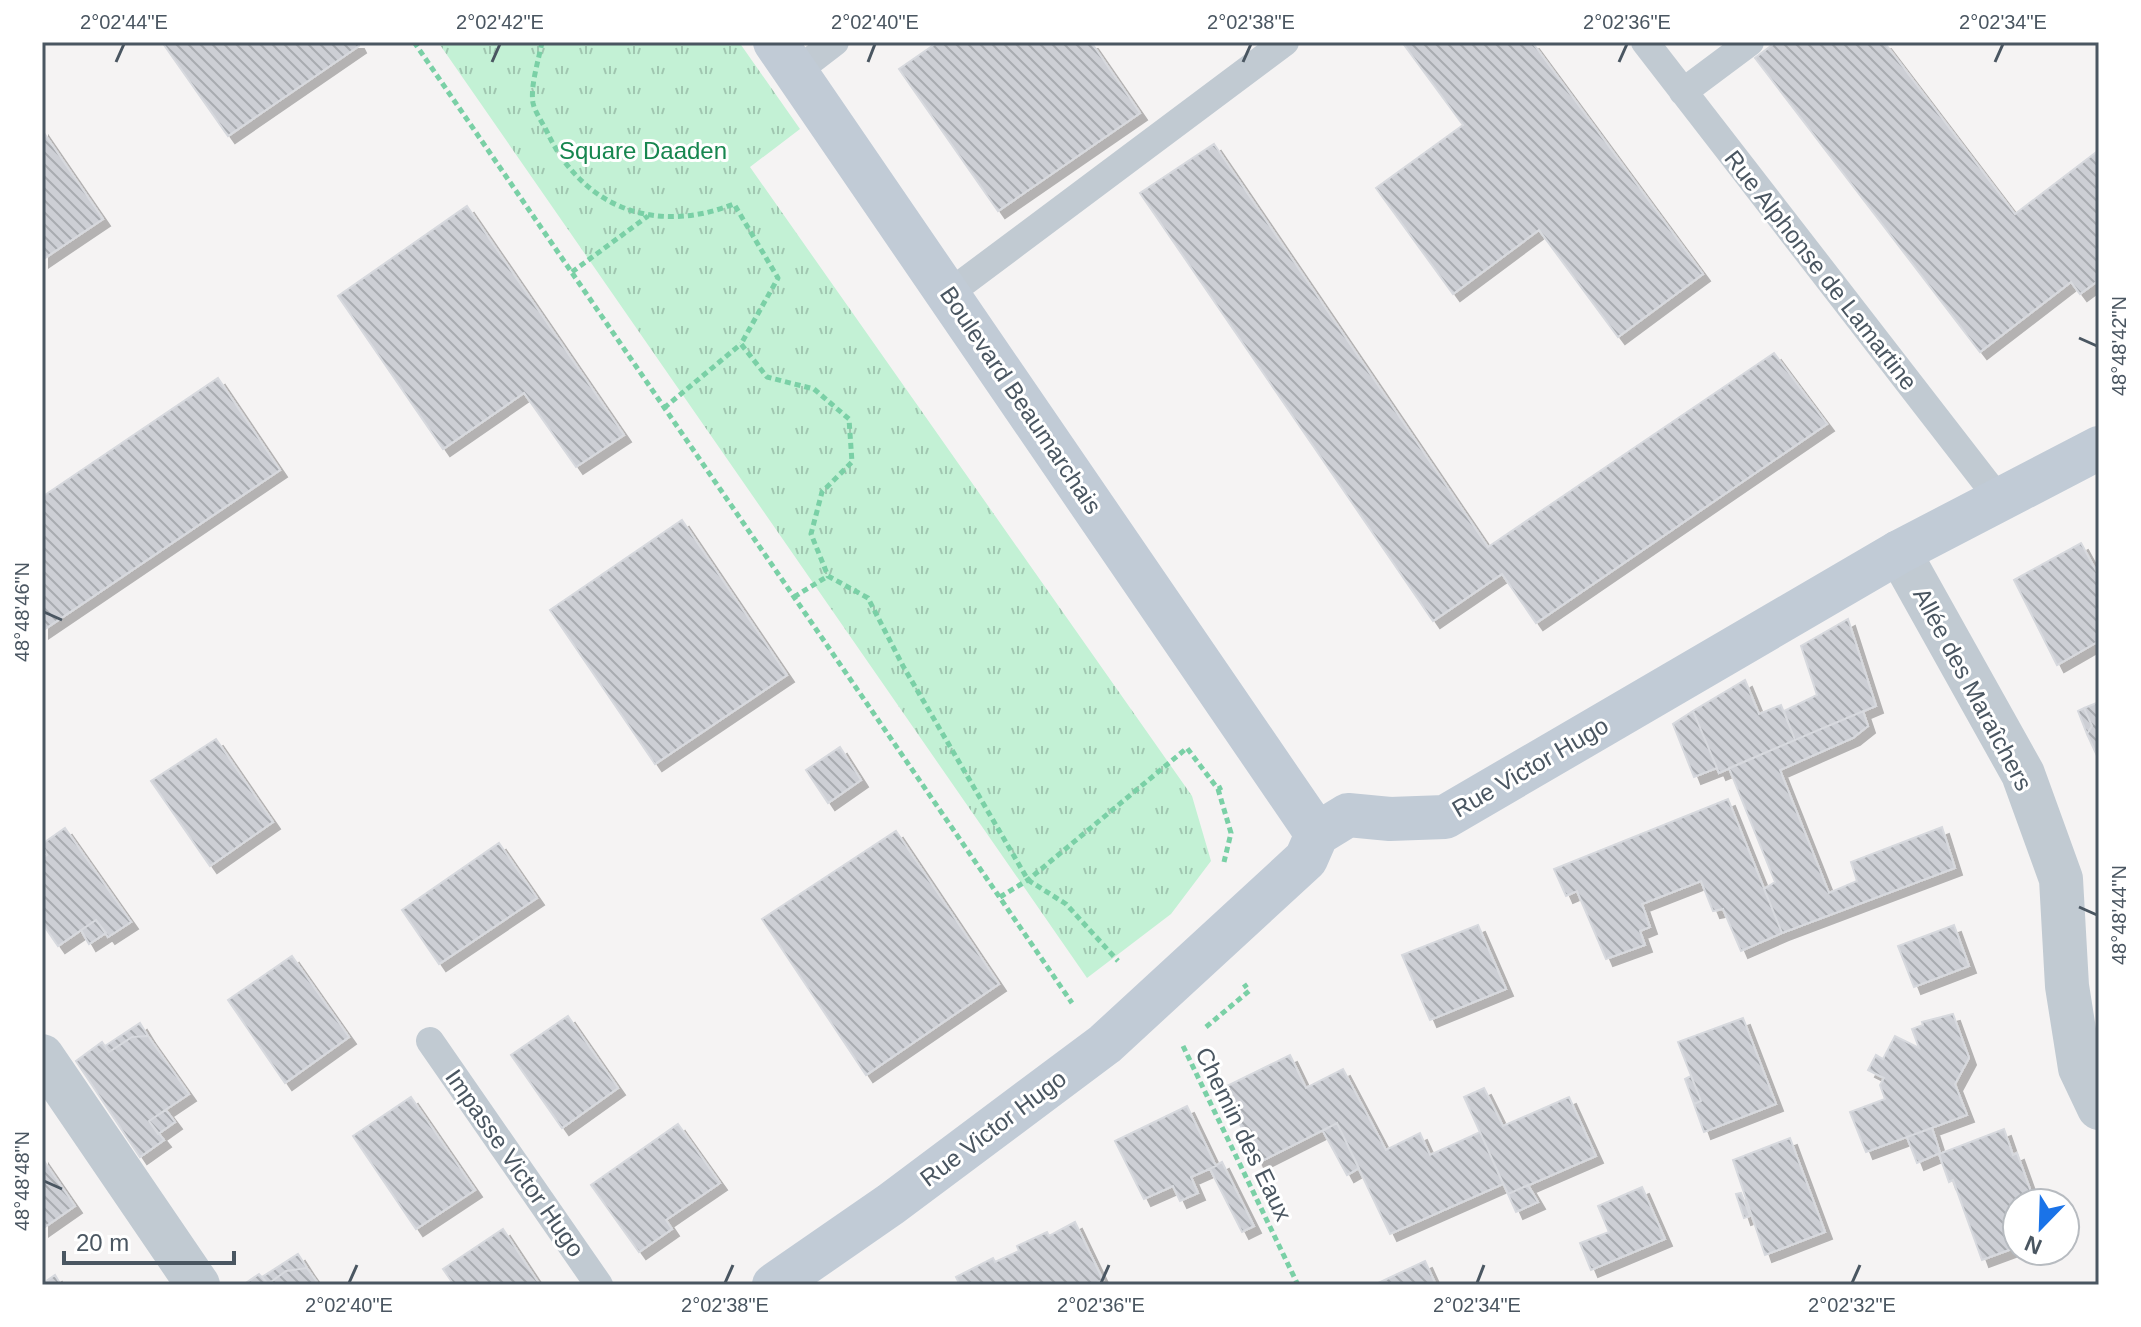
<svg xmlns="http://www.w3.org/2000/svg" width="2141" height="1327" font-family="Helvetica,sans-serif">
  <defs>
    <pattern id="park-tufts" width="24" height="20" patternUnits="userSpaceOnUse" patternTransform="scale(2)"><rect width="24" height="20" fill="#c3f1d5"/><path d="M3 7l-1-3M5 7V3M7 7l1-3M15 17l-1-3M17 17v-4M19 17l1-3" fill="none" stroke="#a0c6b0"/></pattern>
    <pattern id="building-back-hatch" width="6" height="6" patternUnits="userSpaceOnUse" patternTransform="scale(2)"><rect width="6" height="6" fill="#cdcfd5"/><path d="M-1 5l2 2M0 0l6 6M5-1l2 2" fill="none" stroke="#a8abb0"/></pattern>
    <filter id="shadow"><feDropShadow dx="7" dy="7" stdDeviation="0" flood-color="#0004"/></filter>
  </defs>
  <rect width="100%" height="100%" fill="#f5f3f3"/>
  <path fill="url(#park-tufts)" d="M 438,42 L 739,42 L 800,129 L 750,167 L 1192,796 L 1211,861 L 1171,914 L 1087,978 Z"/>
  <path fill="url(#building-back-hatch)" stroke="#d7d9de" stroke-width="2" filter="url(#shadow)" d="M 162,42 L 357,42 L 359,46 L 228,136 Z
    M 938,42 L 1091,42 L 1140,113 L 998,211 L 899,69 Z
    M 1402,42 L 1532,42 L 1703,274 L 1618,337 L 1539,230 L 1453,294 L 1376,188 L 1463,125 Z
    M 1776,42 L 1884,42 L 2015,214 L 2099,150 L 2099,280 L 2080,294 L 2071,282 L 1980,352 L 1755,58 Z
    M 42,130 L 103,219 L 42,260 Z
    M 1214,144 L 1488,547 L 1774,353 L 1827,424 L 1536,623 L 1502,574 L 1433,621 L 1140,193 Z
    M 467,206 L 624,435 L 576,467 L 524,393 L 443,449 L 338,296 Z
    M 218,378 L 280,470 L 42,631 L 42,497 Z
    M 682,520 L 787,675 L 655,764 L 550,610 Z
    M 2081,543 L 2099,576 L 2099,641 L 2057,665 L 2014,580 Z
    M 1848,619 L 1876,706 L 1795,740 L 1784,711 L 1817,695 L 1801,646 Z
    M 1745,680 L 1759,714 L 1781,705 L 1795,740 L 1719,773 L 1693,711 Z
    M 2099,702 L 2099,760 L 2087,734 L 2092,726 L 2084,708 Z
    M 2084,708 L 2092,726 L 2087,734 L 2078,711 Z
    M 1693,711 L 1717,768 L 1694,777 L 1673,724 Z
    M 1863,711 L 1868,726 L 1853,738 L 1780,770 L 1829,893 L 1857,881 L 1851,862 L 1942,827 L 1955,868 L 1782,933 L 1764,889 L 1775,882 L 1729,768 Z
    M 216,739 L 273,822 L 210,866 L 151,781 Z
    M 840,747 L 861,780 L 828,803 L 806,770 Z
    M 1728,799 L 1782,933 L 1741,951 L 1723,909 L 1713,911 L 1701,881 L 1642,904 L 1650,927 L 1640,931 L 1645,945 L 1606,959 L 1577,891 L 1566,896 L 1554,869 Z
    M 65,828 L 131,922 L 108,937 L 96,920 L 58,946 L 42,923 L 42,858 L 47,855 L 42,844 Z
    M 896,831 L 999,984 L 866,1075 L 762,919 Z
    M 499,843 L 537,898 L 439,964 L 402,910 Z
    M 96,920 L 106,933 L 89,944 L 81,930 Z
    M 1478,925 L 1506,989 L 1430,1020 L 1402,955 Z
    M 1954,925 L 1969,966 L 1914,987 L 1898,946 Z
    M 292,956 L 349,1037 L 285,1083 L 228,1000 Z
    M 1953,1014 L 1969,1058 L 1955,1084 L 1967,1115 L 1866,1152 L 1850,1112 L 1885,1099 L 1880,1085 L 1884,1078 L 1868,1070 L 1876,1055 L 1883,1059 L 1895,1036 L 1919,1048 L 1912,1029 L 1923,1025 L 1922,1022 Z
    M 568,1016 L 618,1088 L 562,1128 L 511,1055 Z
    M 1743,1018 L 1776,1104 L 1704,1132 L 1694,1104 L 1701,1101 L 1678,1042 Z
    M 140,1023 L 148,1036 L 132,1037 L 109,1052 L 105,1046 Z
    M 148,1036 L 189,1094 L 149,1121 L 164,1140 L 140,1157 L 76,1061 L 102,1042 L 109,1052 L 132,1037 Z
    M 1290,1055 L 1306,1088 L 1343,1069 L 1386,1150 L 1420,1133 L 1430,1155 L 1480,1132 L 1503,1184 L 1390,1234 L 1337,1123 L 1258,1163 L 1223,1088 Z
    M 1691,1076 L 1701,1101 L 1694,1104 L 1685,1079 Z
    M 1484,1088 L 1503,1126 L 1569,1097 L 1596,1156 L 1508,1194 L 1464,1097 Z
    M 411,1097 L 475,1190 L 416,1229 L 353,1136 Z
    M 1187,1106 L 1216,1166 L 1191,1177 L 1198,1193 L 1180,1201 L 1173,1186 L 1144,1199 L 1115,1141 Z
    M 166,1110 L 175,1122 L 158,1134 L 149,1121 Z
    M 1337,1123 L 1359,1168 L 1347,1175 L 1323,1131 Z
    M 678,1124 L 720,1183 L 666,1220 L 672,1229 L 639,1252 L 591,1185 Z
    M 1932,1128 L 1940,1153 L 1917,1163 L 1907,1137 Z
    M 2004,1129 L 2013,1155 L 2017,1153 L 2035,1203 L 2017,1203 L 2017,1247 L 1982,1260 L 1953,1180 L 1949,1182 L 1939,1154 Z
    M 1790,1138 L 1825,1232 L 1765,1255 L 1733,1160 Z
    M 42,1158 L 75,1206 L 42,1229 Z
    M 1222,1162 L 1254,1226 L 1242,1232 L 1210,1169 Z
    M 1528,1185 L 1538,1202 L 1516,1212 L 1508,1194 Z
    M 1642,1187 L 1665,1239 L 1591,1270 L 1580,1243 L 1609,1232 L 1598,1206 Z
    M 1741,1193 L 1750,1216 L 1744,1218 L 1736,1194 Z
    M 1075,1222 L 1103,1280 L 1092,1285 L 960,1285 L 956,1277 L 993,1258 L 995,1262 L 1019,1251 L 1017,1246 L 1047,1232 L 1049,1236 Z
    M 503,1229 L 540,1285 L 454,1285 L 443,1269 Z
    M 298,1254 L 307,1268 L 286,1271 L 268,1284 L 262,1277 Z
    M 1425,1261 L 1436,1285 L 1374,1285 Z
    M 307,1268 L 319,1285 L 243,1285 L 259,1274 L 268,1284 L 286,1271 Z
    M 55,1275 L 61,1285 L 42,1285 L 42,1284 Z"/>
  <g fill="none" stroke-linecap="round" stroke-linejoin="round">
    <path stroke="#7ad0a6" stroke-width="5" stroke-dasharray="6 4" stroke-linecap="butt" d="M 414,42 L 1072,1003
      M 542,42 C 539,59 530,86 533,103 C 535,113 545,126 549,136 C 586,210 658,234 734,204 L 778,278 L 741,344 L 767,377 L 814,389 L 849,419 L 852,462 L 822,492 L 811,534 L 828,576 L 868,598 L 903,666 L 1028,880 L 1066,904 L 1118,961
      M 572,272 L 648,216
      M 664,408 L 741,344
      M 794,597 L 828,576
      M 1218,789 L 1231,833 L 1224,862
      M 1000,897 L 1028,880 L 1187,748 L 1218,789 L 1222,787
      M 1206,1027 L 1249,991 L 1244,984
      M 1183,1046 L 1298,1285"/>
    <path stroke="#c1cad2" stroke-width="28" d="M 1645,42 L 1998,498
      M 796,72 L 835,42
      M 1683,92 L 1750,42
      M 948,294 L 1285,42
      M 430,1041 L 599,1285"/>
    <path stroke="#c1cad2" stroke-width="44" d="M 1899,552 L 2023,774 L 2061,879 L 2067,986 L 2080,1068 L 2099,1108
      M 42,1056 L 198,1285"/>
    <path stroke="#c1cbd6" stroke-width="44" d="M 775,42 L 1317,834
      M 774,1285 L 891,1204 L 1105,1044 L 1306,859 L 1317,834 L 1348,815 L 1390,819 L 1445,817 L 1899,552 L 2099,448"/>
  </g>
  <path fill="none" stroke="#4a5661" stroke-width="3" d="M 116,62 L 124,44M 492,62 L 500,44M 868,62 L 875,44M 1243,62 L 1251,44M 1619,62 L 1627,44M 1995,62 L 2003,44M 2079,338 L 2097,346M 44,612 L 62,620M 2079,907 L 2097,915M 44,1181 L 62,1189M 349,1283 L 357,1265M 725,1283 L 733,1265M 1101,1283 L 1109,1265M 1477,1283 L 1484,1265M 1852,1283 L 1860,1265"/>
  <g text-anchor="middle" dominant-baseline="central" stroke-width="6" stroke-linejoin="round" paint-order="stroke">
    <g font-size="24" fill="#17864f" stroke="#fff">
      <text x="643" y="150">Square Daaden</text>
    </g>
    <g font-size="24" fill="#4a5661" stroke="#fff">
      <text transform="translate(1821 270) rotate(52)">Rue Alphonse de Lamartine</text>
      <text transform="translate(1021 400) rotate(56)">Boulevard Beaumarchais</text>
      <text transform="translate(1973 689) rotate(62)">Allée des Maraîchers</text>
      <text transform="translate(1530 767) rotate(-30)">Rue Victor Hugo</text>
      <text transform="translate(993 1128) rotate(-37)">Rue Victor Hugo</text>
      <text transform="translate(1244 1134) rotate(64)">Chemin des Eaux</text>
      <text transform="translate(515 1163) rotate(55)">Impasse Victor Hugo</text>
    </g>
  </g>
  <rect width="2141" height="1327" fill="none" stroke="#ffffff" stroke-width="88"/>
  <g transform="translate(2041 1227) rotate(203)"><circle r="38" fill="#ffffff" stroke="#b7bbc0" stroke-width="2"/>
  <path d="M0-6L14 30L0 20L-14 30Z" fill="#1a73e8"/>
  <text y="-12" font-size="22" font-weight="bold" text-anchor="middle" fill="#4a5661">N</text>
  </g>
  <path d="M64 1251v12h170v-12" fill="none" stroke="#4a5661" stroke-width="4"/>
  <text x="76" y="1251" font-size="24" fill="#4a5661" stroke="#ffffff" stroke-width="6" paint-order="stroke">20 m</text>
  <rect x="44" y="44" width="2053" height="1239" fill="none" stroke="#4a5661" stroke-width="3"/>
  <g font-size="20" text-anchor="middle" fill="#4a5661">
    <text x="124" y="29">2°02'44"E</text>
    <text x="500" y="29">2°02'42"E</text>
    <text x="875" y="29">2°02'40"E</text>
    <text x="1251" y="29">2°02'38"E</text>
    <text x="1627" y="29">2°02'36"E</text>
    <text x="2003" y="29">2°02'34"E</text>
    <text transform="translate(2119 346) rotate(-90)" y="7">48°48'42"N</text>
    <text transform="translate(22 612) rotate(-90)" y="7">48°48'46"N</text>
    <text transform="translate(2119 915) rotate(-90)" y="7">48°48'44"N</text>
    <text transform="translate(22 1181) rotate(-90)" y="7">48°48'48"N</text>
    <text x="349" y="1312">2°02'40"E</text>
    <text x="725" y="1312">2°02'38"E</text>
    <text x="1101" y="1312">2°02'36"E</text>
    <text x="1477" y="1312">2°02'34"E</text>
    <text x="1852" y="1312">2°02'32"E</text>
  </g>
</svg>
